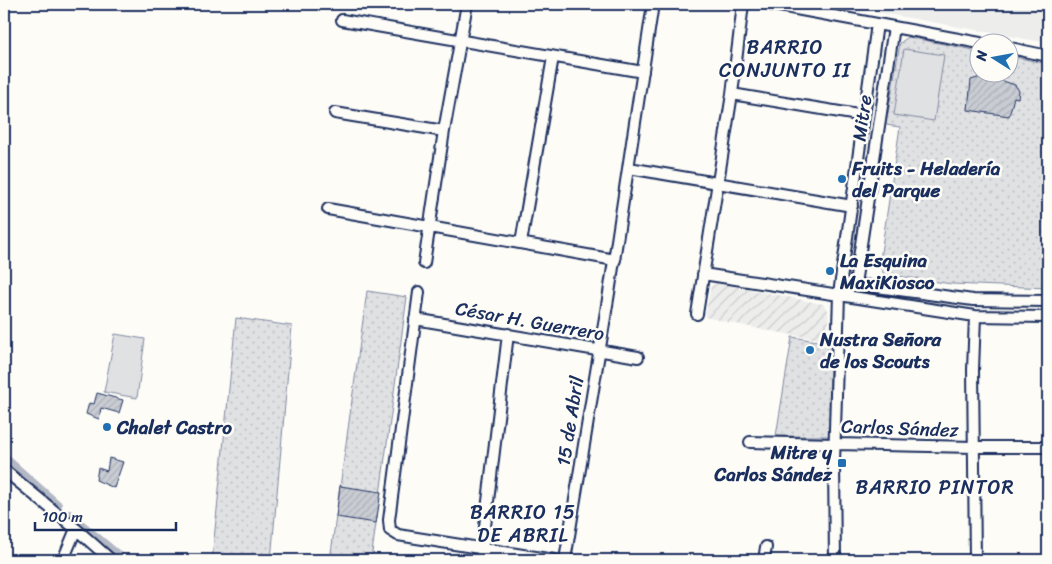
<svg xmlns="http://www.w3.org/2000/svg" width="1052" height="564" font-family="Sriracha,sans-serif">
  <defs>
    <pattern id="industrial-furrows" width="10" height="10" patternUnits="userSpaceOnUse" patternTransform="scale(1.25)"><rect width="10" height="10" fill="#edeeec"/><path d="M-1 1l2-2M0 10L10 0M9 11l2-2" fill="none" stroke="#cbcccd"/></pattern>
    <pattern id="green-dots" width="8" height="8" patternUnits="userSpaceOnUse" patternTransform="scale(1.25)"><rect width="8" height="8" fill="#e0e1e3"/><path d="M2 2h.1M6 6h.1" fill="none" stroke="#c0c1c5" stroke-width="1.8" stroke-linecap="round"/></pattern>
    <pattern id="building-hatch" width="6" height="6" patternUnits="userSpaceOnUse" patternTransform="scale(1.25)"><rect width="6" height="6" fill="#c9ccd3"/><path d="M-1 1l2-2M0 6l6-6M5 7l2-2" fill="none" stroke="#acb0b8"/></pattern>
  </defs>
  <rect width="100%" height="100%" fill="#fdfcf7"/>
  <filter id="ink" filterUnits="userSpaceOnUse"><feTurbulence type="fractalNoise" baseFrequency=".02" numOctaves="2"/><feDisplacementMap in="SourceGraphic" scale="10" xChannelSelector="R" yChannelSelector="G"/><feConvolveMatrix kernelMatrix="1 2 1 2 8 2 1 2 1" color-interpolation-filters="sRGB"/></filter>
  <g filter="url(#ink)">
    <path fill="#edeeec" d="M 832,4 L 1048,4 L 1048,43 Z"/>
    <path fill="url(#industrial-furrows)" d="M 717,283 L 823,304 L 828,310 L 829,321 L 827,341 L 759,329 L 705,317 L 711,286 Z"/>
    <path fill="url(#green-dots)" stroke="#7e88a0" d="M 908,37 L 979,51 L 980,72 L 1010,72 L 1010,56 L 1048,64 L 1048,288 L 952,284 L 884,274 L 879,266 L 900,127 L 886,125 L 900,43 Z
      M 367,291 L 407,297 L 371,560 L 330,560 Z
      M 236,318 L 292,326 L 271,560 L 212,560 Z
      M 792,337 L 830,343 L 829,436 L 776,436 Z"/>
    <path fill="#e0e1e3" stroke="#7e88a0" d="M 904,49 L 944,55 L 934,121 L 894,115 Z
      M 115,334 L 145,339 L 137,398 L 104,392 Z"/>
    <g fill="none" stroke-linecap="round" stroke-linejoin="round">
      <path stroke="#b3b8c5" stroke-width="10" d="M 4,458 L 57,505
        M 69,515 L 123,560"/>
    </g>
    <path fill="url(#building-hatch)" stroke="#1b2f5e" d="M 981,77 L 997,79 L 1015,85 L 1019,91 L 1018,98 L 1014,97 L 1009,116 L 968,110 L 971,80 Z
      M 97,393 L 123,400 L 119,413 L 101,408 L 99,419 L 86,414 L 89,403 L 94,404 Z
      M 109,458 L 123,462 L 114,488 L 96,480 L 98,468 L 107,471 Z
      M 340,486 L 381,492 L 376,523 L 336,517 Z"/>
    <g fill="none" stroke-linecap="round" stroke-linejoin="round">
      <g stroke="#1b2f5e" stroke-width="14">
        <path id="street" d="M 769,4 L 980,43
          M 342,20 L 643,72
          M 1010,48 L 1048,56
          M 732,94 L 864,116
          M 335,113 L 444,131
          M 629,168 L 852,206
          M 328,209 L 615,260
          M 521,243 L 553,57
          M 424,263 L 444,131 L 467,4
          M 703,274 L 975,316 L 1048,317
          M 855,284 L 973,300 L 1048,301
          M 419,292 L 389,520 L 390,530 L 398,535 L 554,560
          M 839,294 L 855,284 L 894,27
          M 697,314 L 732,94 L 743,4
          M 975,316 L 973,370 L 975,560
          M 415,319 L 638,357
          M 750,442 L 974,447 L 1048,447
          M 4,470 L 76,529 L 111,560
          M 63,560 L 76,529
          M 481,560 L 508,334
          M 565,560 L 610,287 L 653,4
          M 764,560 L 766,547
          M 835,560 L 834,463 L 839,294 L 877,24"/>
      </g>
      <use href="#street" stroke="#fdfcf7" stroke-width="10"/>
    </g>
  </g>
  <g fill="#1f6fb2" stroke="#fdfcf7" stroke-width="2">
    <circle cx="842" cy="179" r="5"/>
    <circle cx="830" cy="271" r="5"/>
    <circle cx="810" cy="350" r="5"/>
    <circle cx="107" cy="427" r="5"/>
    <rect x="837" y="458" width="10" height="10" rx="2.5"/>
  </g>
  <g text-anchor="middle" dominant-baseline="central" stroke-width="5" stroke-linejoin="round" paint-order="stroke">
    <g font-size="19" fill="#1b2f5e" stroke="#fdfcf7">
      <text transform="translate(862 118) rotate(-82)">Mitre</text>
      <text transform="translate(530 321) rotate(10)">César H. Guerrero</text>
      <text transform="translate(570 421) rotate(-81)">15 de Abril</text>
      <text transform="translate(900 428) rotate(2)">Carlos Sández</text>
    </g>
    <g font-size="19" font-weight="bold" fill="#1b2f5e" stroke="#fdfcf7" text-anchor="start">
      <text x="852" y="168">Fruits - Heladería<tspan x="852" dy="22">del Parque</tspan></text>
      <text x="840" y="260">La Esquina<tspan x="840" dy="22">MaxiKiosco</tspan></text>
      <text x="820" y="339">Nustra Señora<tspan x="820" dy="22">de los Scouts</tspan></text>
      <text x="117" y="427">Chalet Castro</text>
      <text x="832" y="452" text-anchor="end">Mitre y<tspan x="832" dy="22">Carlos Sández</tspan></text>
    </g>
    <g font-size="20" letter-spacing="1" fill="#1b2f5e" stroke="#fdfcf7">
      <text x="785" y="47">BARRIO<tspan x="785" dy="23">CONJUNTO II</tspan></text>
      <text x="935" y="487">BARRIO PINTOR</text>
      <text x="523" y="512">BARRIO 15<tspan x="523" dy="23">DE ABRIL</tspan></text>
    </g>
  </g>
  <rect width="1052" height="564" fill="none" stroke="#fdfcf7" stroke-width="20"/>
  <rect x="10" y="10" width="1032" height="544" fill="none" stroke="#1b2f5e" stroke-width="2" filter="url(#ink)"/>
  <g transform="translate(994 58) rotate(281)"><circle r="24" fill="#fdfcf7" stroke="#a3aaba"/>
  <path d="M0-4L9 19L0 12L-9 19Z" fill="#1f6fb2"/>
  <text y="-8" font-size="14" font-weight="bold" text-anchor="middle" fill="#1b2f5e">N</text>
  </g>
  <path d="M35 522v8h141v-8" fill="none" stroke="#1b2f5e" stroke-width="2.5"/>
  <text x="42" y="522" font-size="15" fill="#1b2f5e" stroke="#fdfcf7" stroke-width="4" paint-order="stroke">100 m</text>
</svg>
